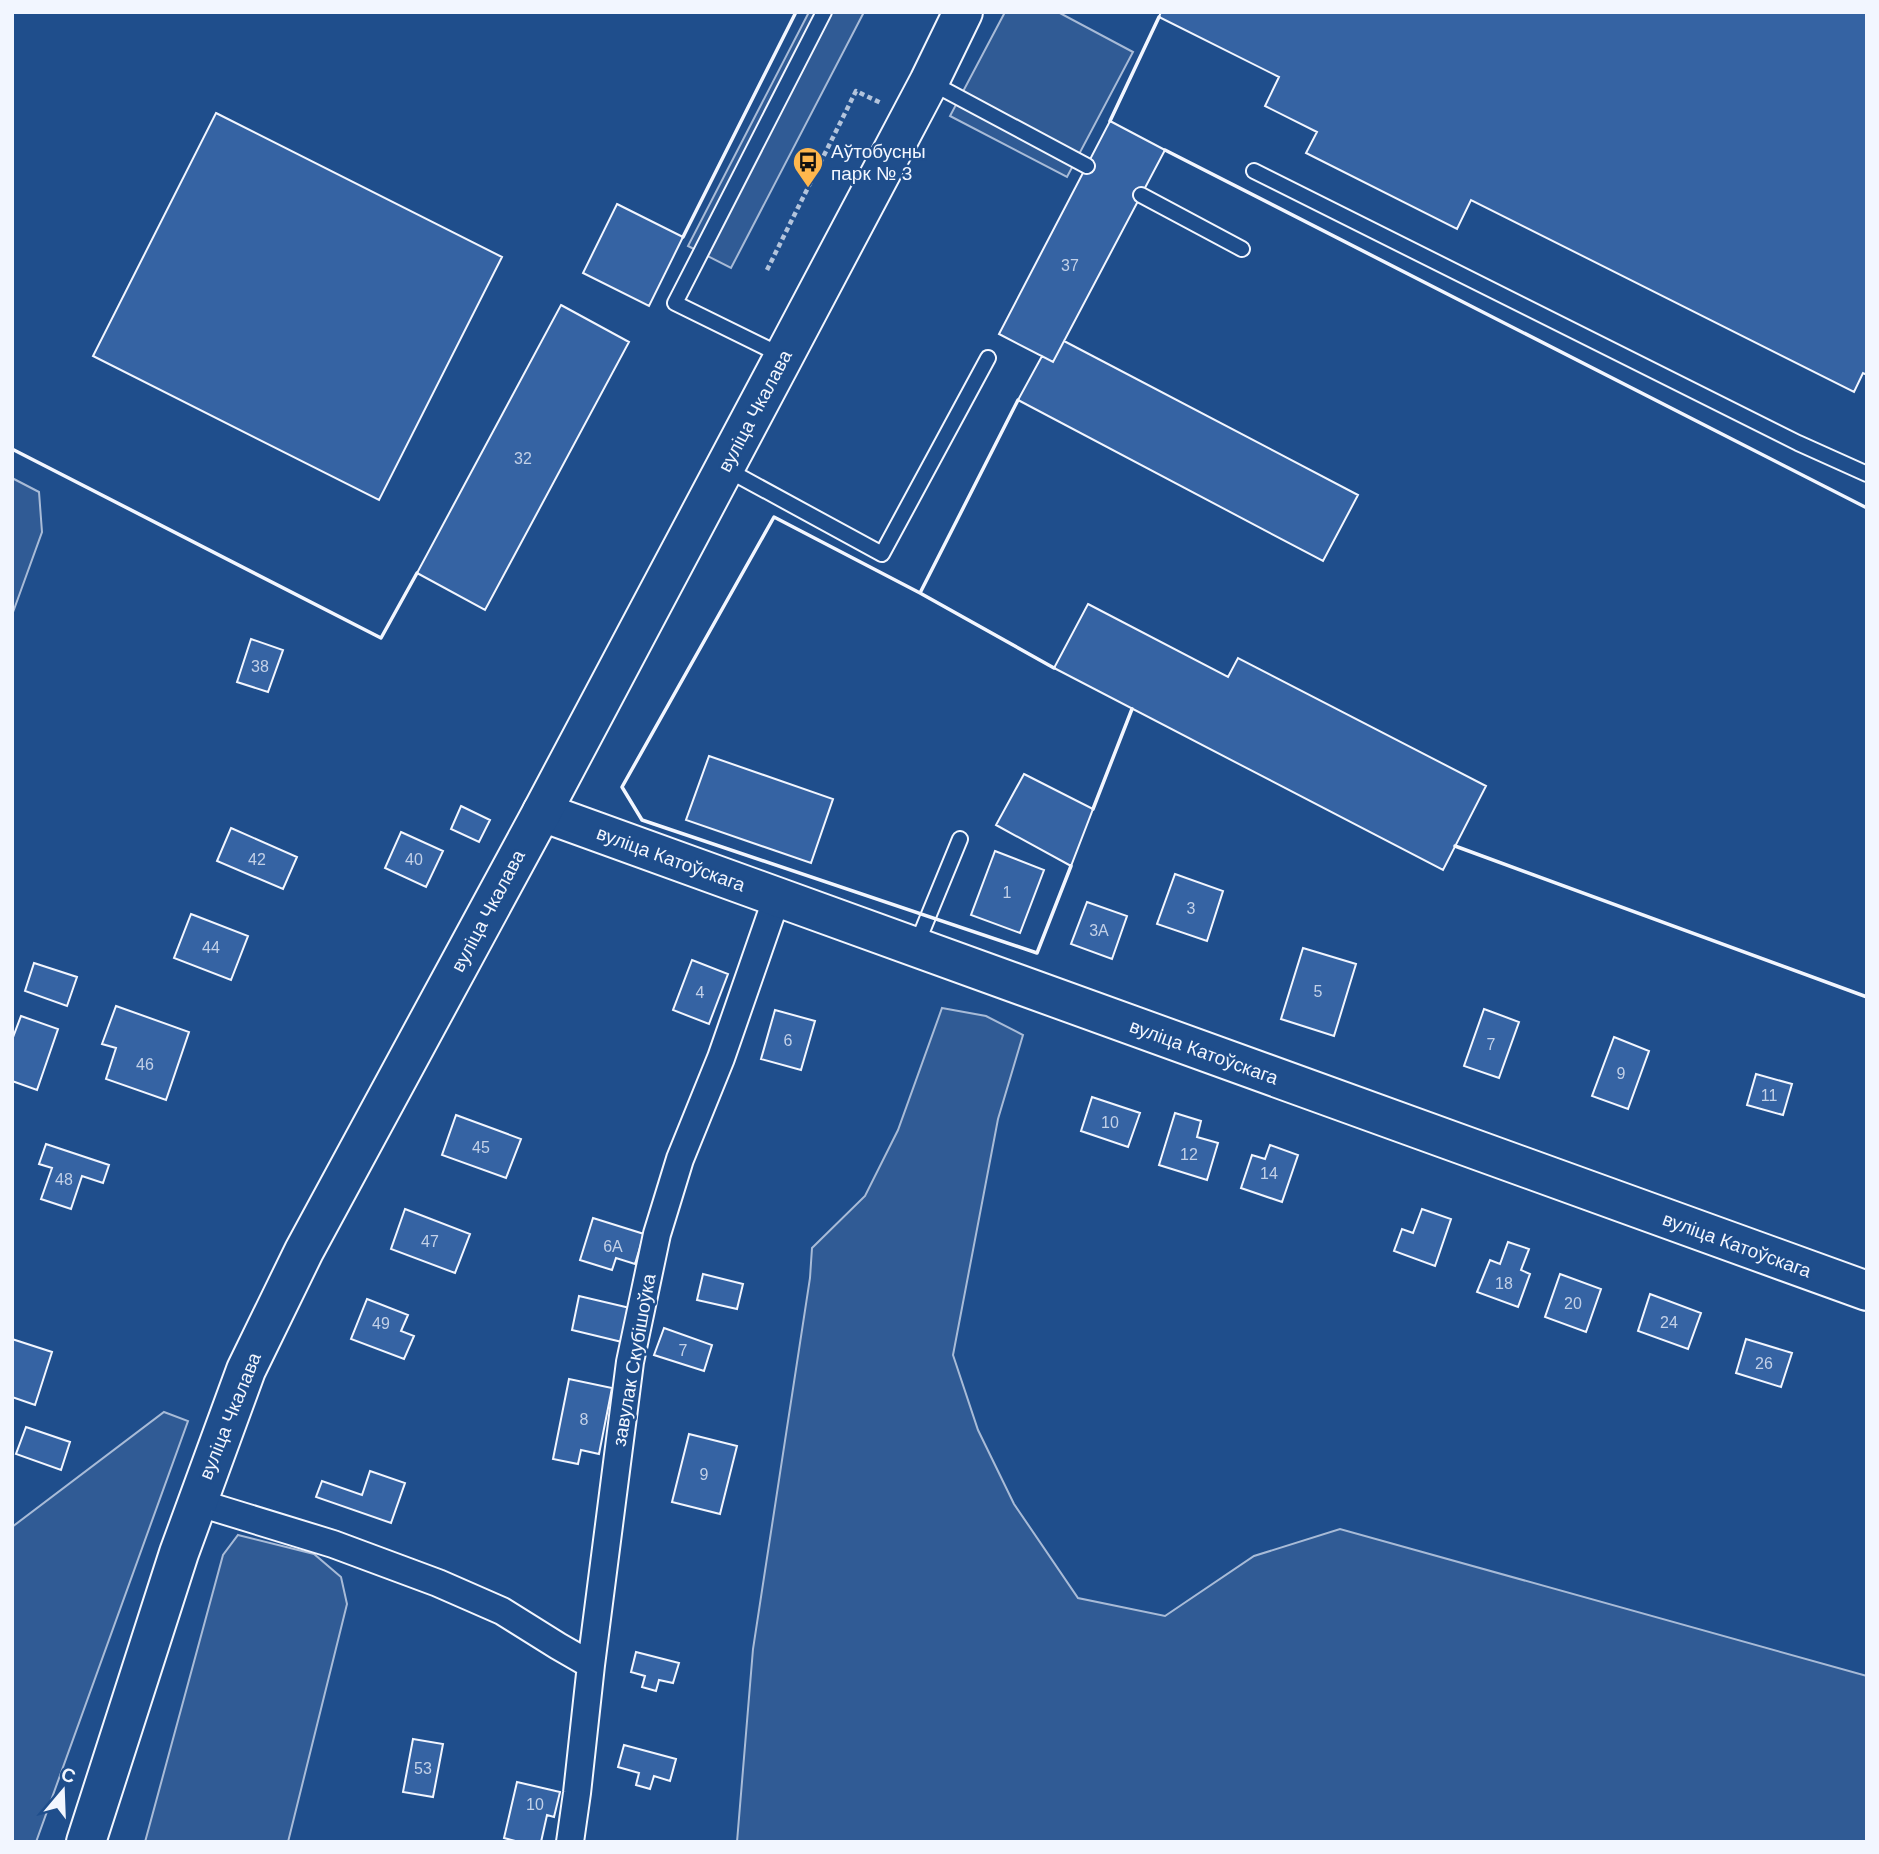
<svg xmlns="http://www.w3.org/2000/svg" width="1879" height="1854" font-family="Helvetica,sans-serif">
  <rect width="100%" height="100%" fill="#1f4e8c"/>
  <path fill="#305b95" stroke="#a8bbd7" stroke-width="2" d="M 809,12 L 864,12 L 731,268 L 688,246 Z
    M 1005,12 L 1058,12 L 1133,52 L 1067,177 L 950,116 Z
    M 12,478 L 39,492 L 42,532 L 12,615 Z
    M 942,1008 L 986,1016 L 1023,1035 L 998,1119 L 953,1355 L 978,1430 L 1014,1504 L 1078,1598 L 1165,1616 L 1254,1556 L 1340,1529 L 1867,1676 L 1867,1842 L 737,1842 L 753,1649 L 810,1278 L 812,1248 L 865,1196 L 898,1130 Z
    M 164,1412 L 188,1421 L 36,1842 L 12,1842 L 12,1527 Z
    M 238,1535 L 314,1554 L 341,1577 L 347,1604 L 288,1842 L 145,1842 L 223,1555 Z"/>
  <path fill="#3563a3" stroke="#f2f6ff" stroke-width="2" d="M 1161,12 L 1867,12 L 1867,375 L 1863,373 L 1854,392 L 1471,200 L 1457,229 L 1306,153 L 1317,132 L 1265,106 L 1279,77 L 1159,17 Z
    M 216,113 L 502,257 L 379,500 L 93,356 Z
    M 1110,121 L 1165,150 L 1053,362 L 999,334 Z
    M 617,204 L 683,237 L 649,306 L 583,273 Z
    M 561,305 L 629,342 L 485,610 L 417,573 Z
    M 1064,341 L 1358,495 L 1323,561 L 1018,400 L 1042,356 L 1053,362 Z
    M 1088,604 L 1228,677 L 1238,658 L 1486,786 L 1443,870 L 1054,668 Z
    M 251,639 L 283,650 L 268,692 L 237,682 Z
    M 709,756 L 833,799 L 811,863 L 686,820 Z
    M 1024,774 L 1093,809 L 1071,866 L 996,825 Z
    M 461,806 L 490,820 L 479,842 L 451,829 Z
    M 231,828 L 297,857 L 283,889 L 217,861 Z
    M 401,832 L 443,851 L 426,887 L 385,868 Z
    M 995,851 L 1044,870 L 1020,933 L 971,915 Z
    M 1175,874 L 1223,891 L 1207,941 L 1157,924 Z
    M 1087,902 L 1127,916 L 1112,959 L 1071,944 Z
    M 191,914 L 248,936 L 231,980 L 174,958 Z
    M 1303,948 L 1356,964 L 1334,1036 L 1281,1019 Z
    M 692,960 L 728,974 L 709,1024 L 673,1010 Z
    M 34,963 L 77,977 L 67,1006 L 25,991 Z
    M 116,1006 L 189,1032 L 166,1100 L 106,1079 L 116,1048 L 102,1044 Z
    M 1484,1009 L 1519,1022 L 1499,1078 L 1464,1066 Z
    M 775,1010 L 815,1021 L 801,1070 L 761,1059 Z
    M 21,1016 L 58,1029 L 37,1090 L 12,1081 L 12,1040 Z
    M 1614,1037 L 1649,1051 L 1628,1109 L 1592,1096 Z
    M 1756,1074 L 1792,1084 L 1783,1115 L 1747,1105 Z
    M 1092,1097 L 1140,1113 L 1128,1147 L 1081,1131 Z
    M 1175,1113 L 1201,1121 L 1197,1137 L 1218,1143 L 1207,1180 L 1159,1165 Z
    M 456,1115 L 521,1139 L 506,1178 L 442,1155 Z
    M 46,1144 L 109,1165 L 103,1183 L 82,1176 L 71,1209 L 41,1199 L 52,1168 L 39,1164 Z
    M 1270,1145 L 1298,1155 L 1282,1202 L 1241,1188 L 1252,1155 L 1265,1159 Z
    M 405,1209 L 470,1234 L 455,1273 L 391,1249 Z
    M 1422,1209 L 1451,1219 L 1435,1266 L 1394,1251 L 1402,1229 L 1413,1233 Z
    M 593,1218 L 644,1234 L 635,1264 L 616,1258 L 612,1270 L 580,1260 Z
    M 1508,1242 L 1529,1249 L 1521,1270 L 1530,1274 L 1518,1307 L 1477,1292 L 1490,1260 L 1500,1264 Z
    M 703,1274 L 743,1284 L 737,1309 L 697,1300 Z
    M 1560,1274 L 1601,1289 L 1586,1332 L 1545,1317 Z
    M 1650,1294 L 1701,1313 L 1688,1349 L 1638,1331 Z
    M 579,1296 L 630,1308 L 622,1342 L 572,1330 Z
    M 367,1299 L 408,1315 L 401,1331 L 414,1336 L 404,1359 L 351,1339 Z
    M 664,1328 L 712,1345 L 704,1371 L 654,1355 Z
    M 12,1339 L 52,1352 L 35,1405 L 12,1397 Z
    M 1746,1339 L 1792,1353 L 1781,1387 L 1736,1373 Z
    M 569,1379 L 612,1388 L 599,1454 L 581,1450 L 578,1464 L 553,1459 Z
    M 26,1427 L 70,1442 L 61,1470 L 16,1454 Z
    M 689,1434 L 737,1446 L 720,1514 L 672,1502 Z
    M 370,1471 L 405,1483 L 391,1523 L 316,1497 L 322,1481 L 362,1495 Z
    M 636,1652 L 679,1663 L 673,1683 L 659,1680 L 656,1691 L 642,1687 L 645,1676 L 631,1672 Z
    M 413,1739 L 443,1744 L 433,1797 L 403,1792 Z
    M 624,1745 L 676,1759 L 670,1781 L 654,1776 L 650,1789 L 636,1785 L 639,1773 L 618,1767 Z
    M 517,1782 L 560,1792 L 554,1817 L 547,1815 L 541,1842 L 519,1842 L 504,1838 Z"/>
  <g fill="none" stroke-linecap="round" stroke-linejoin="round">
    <g stroke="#f2f6ff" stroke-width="18">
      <path id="lane" d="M 930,82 L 1087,166
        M 1254,171 L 1798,443 L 1867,474
        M 1141,195 L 1242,249
        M 783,356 L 675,303 L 824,12
        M 726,469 L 882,554 L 988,358
        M 916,946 L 960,839"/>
    </g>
    <g stroke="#f2f6ff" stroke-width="30">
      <path id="street" d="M 196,1502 L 333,1544 L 438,1583 L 502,1611 L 558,1646 L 591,1665
        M 570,1842 L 577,1793 L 591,1665 L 630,1362 L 657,1234 L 680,1159 L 721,1058 L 777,897"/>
    </g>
    <g stroke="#f2f6ff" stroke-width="42">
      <path id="secondary" d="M 542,812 L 1867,1291"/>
    </g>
    <g stroke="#f2f6ff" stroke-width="42">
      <path id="highway" d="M 86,1842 L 179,1553 L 246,1370 L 304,1251 L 542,812 L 784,356 L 929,82 L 963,12"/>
    </g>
    <path stroke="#b3c4dc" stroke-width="4.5" stroke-dasharray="5 3.5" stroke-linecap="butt" d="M 767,270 L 856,91 L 881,103"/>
    <use href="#lane" stroke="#1f4e8c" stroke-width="14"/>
    <use href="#street" stroke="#1f4e8c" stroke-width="26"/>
    <use href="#secondary" stroke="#1f4e8c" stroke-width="38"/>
    <use href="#highway" stroke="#1f4e8c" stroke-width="38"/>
    <path stroke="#f2f6ff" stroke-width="3.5" d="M 1110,121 L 1159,17
      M 1165,150 L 1867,508
      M 683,237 L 796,12
      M 1018,400 L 920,593 L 1054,668
      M 12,449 L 381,638 L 417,573
      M 920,593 L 774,517 L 622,787 L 642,820 L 1037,953 L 1071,866
      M 1093,809 L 1132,709
      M 1455,846 L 1867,997"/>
  </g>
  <defs>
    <g id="bus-pin" transform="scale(1.575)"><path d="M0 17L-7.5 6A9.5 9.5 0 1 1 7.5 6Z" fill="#ffb74d" stroke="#1f4e8c"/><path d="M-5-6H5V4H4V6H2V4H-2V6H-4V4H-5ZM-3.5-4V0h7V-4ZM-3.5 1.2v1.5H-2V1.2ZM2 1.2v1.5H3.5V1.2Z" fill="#111"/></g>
  </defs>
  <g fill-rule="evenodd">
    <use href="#bus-pin" x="808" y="162"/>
  </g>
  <g text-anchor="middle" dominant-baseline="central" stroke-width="5" stroke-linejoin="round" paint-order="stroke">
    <g font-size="16" fill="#c3d1e8">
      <text x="1070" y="265">37</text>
      <text x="523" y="458">32</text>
      <text x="260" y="666">38</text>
      <text x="257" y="859">42</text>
      <text x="414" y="859">40</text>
      <text x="1007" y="892">1</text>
      <text x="1191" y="908">3</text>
      <text x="1099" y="930">3А</text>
      <text x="211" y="947">44</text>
      <text x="1318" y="991">5</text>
      <text x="700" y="992">4</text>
      <text x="788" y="1040">6</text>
      <text x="1491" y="1044">7</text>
      <text x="145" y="1064">46</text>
      <text x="1621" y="1073">9</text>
      <text x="1769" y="1095">11</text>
      <text x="1110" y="1122">10</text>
      <text x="481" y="1147">45</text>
      <text x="1189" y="1154">12</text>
      <text x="1269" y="1173">14</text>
      <text x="64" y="1179">48</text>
      <text x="430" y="1241">47</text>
      <text x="613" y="1246">6А</text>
      <text x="1504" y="1283">18</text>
      <text x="1573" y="1303">20</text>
      <text x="1669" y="1322">24</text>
      <text x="381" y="1323">49</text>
      <text x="683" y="1350">7</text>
      <text x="1764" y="1363">26</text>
      <text x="584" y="1419">8</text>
      <text x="704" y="1474">9</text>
      <text x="423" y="1768">53</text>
      <text x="535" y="1804">10</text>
    </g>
    <g font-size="19" fill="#f2f6ff" stroke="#1f4e8c" text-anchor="start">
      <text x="831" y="151">Аўтобусны<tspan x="831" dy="22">парк № 3</tspan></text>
    </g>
    <g font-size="19" fill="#f2f6ff" stroke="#1f4e8c">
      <text transform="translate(755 411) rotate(-62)">вуліца Чкалава</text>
      <text transform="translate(671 859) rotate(20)">вуліца Катоўскага</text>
      <text transform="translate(488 911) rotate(-62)">вуліца Чкалава</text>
      <text transform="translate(1204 1052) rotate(20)">вуліца Катоўскага</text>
      <text transform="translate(1737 1245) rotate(20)">вуліца Катоўскага</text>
      <text transform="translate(634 1360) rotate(-80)">завулак Скубішоўка</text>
      <text transform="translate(230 1416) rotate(-68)">вуліца Чкалава</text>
    </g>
  </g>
  <rect width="1879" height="1854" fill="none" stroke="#f2f6ff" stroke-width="28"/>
  <g transform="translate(63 1791) rotate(19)" stroke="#1f4e8c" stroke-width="5" paint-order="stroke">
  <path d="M0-5L12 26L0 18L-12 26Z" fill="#f2f6ff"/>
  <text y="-10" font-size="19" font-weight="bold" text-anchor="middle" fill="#f2f6ff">С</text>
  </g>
</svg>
